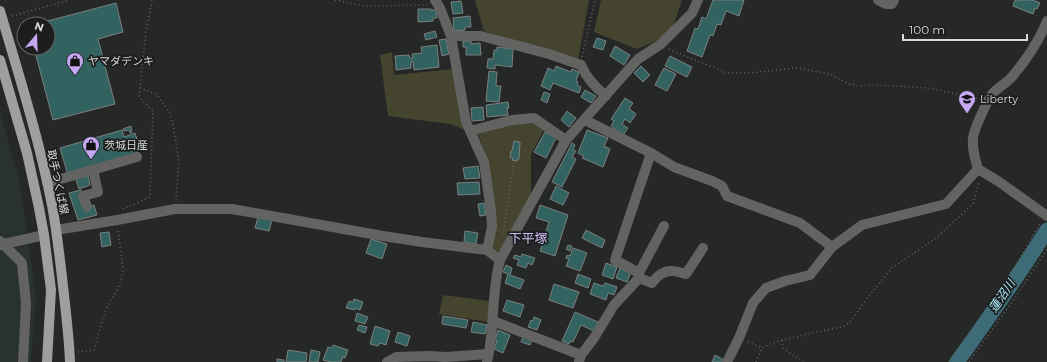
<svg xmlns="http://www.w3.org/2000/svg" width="1047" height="362" font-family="Montserrat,'Noto Sans JP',sans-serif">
  <rect width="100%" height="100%" fill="#252826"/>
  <polygon fill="#29322d" points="0,112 20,183 36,297 31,362 0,362"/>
  <g fill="#45442f">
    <polygon points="475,0 589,0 578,60 484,31"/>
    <polygon points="601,0 682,0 673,26 663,38 637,49 594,32"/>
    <polygon points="392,52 394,75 453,69 466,128 463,129 450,124 388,116 380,55"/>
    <polygon points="535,123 545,128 531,154 531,196 503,251 496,251 491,247 488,159 478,134 512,124"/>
    <polygon points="443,295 490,301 488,322 439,314"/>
  </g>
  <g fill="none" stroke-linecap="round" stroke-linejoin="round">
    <path stroke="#3e6b78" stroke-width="15" d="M957,362C988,319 1019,275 1047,230"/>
  </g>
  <g fill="#326360" stroke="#7b7f7f">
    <polygon points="713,0 744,0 739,16 726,11 721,25 717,24 713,36 710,35 702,57 687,51 695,28 698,29 702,17 706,19"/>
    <polygon points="1015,0 1033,0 1040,3 1037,9 1035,8 1033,14 1013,6"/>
    <polygon points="461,1 463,13 453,14 451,2"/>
    <polygon points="116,3 123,32 98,39 115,104 53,120 34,48 48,48 48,24 36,24"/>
    <polygon points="418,9 431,9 431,10 436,10 437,18 433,18 433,21 418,22"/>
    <polygon points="470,16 471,27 465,27 465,30 454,31 453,18"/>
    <polygon points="435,31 437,37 426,40 424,34"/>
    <polygon points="597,38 606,41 603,50 593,47"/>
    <polygon points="446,39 449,54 442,56 439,40"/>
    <polygon points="463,41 471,41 471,44 480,43 481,55 466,55 466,47 463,47"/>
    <polygon points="437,45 439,67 414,70 413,61 411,62 411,68 396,70 395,56 409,55 410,58 413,58 412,54 422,53 421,47"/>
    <polygon points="615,46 630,55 624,65 610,56"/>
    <polygon points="497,47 513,49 512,67 495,65 495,69 487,68 488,59 493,59 494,50 497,50"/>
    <polygon points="670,56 692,67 687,77 665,66"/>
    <polygon points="556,66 571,72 572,69 579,72 576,81 578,82 577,85 581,87 579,93 553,83 550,90 541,86 548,68 554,71"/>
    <polygon points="641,66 650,75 643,82 634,73"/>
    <polygon points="664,68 676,74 667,91 655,85"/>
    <polygon points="489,71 497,72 496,86 501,86 499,102 486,101"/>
    <polygon points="585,90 596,96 591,103 581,97"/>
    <polygon points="544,92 550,94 547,103 541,100"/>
    <polygon points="625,98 633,103 629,109 636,114 630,123 625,119 622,124 628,128 623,135 611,126 614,121 611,119"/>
    <polygon points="508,102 509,108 507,108 508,115 487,117 486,105"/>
    <polygon points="483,107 484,120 472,121 471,108"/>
    <polygon points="567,111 576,118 569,127 561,120"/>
    <polygon points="131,126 132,132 130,133 129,130 124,131 123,129"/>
    <polygon points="122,130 124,137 135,133 137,139 134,140 138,153 87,172 90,185 79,189 74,174 68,175 60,148"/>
    <polygon points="587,130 608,138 604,146 610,149 603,167 582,158 584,156 578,153"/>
    <polygon points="545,132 556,138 546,158 534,152"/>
    <polygon points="514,141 520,142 519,159 517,159 517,161 512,160 513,158 510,157 511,151 512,151"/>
    <polygon points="572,143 575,145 573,150 576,151 572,157 576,159 562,187 552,182"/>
    <polygon points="478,166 480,178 465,179 463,168"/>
    <polygon points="479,182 480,194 458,195 457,183"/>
    <polygon points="556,186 569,193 563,205 550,199"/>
    <polygon points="81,190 86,207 94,205 97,215 78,220 69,193"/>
    <polygon points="484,203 486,215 480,216 478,204"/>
    <polygon points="540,205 568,215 555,256 540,251 549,222 536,218"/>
    <polygon points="258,217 272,220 269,231 255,228"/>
    <polygon points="586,230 605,240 602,248 582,238"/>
    <polygon points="465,231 478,233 476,244 464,242"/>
    <polygon points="109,232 111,245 102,247 100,233"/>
    <polygon points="371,239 387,244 382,259 366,253"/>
    <polygon points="568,245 572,246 570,251 566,249"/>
    <polygon points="573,248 587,253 580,271 566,266 569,259 566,258 567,255 570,256"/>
    <polygon points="522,254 535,258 532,265 528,263 526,268 517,265 519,260 513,258 515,255 521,257"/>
    <polygon points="606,263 617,267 613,279 602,275"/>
    <polygon points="506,265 512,268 510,275 524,280 520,289 505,283 508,274 503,272"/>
    <polygon points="620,268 631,272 627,282 616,278"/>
    <polygon points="578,274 591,279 588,288 575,283"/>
    <polygon points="594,283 603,286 605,283 617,287 614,295 608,293 606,300 590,294"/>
    <polygon points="554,284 579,292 573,308 549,300"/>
    <polygon points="354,299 363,302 360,310 355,308 355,310 346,308 349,301 353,302"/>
    <polygon points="507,300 524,305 520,317 503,311"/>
    <polygon points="575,312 598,322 594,331 581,325 573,342 570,341 569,344 562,341"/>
    <polygon points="357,313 368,317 365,324 355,321"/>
    <polygon points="443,316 468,320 466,328 442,324"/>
    <polygon points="534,317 541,320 537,330 528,327 531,320 533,321"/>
    <polygon points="473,322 487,325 485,334 471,332"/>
    <polygon points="359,325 367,327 365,333 357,330"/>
    <polygon points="375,326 390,331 386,345 380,343 378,346 370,344"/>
    <polygon points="498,330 510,335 503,353 494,349 497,341 495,340"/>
    <polygon points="398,332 410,336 407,346 395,342"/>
    <polygon points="523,337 532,340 530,345 521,342"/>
    <polygon points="333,345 348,350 345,358 343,357 341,362 331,362 323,360 328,347 332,348"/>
    <polygon points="288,350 307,353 306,362 286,362"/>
    <polygon points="311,350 320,352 318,362 309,362"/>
    <polygon points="715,355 724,360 723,362 712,362"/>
    <polygon points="277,359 284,360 284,362 277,362"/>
  </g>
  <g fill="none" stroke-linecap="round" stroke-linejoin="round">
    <g stroke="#636664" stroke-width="1.5" stroke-dasharray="1 3" stroke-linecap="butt">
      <polyline points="335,0 364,6 427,5"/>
      <polyline points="12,16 69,0"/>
      <polyline points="669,49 673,51 727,73 749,73 797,68 830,74 849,84 858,86 875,85 928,88 980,99"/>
      <polyline points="582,57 595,0"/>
      <polyline points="140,88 156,94 169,111 173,125 179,161 176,201"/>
      <polyline points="123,209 150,197 153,111 139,97 146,31 152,0"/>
      <polyline points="503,234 514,161"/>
      <polyline points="782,340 783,348 803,362"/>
      <polyline points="748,342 762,348"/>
      <path d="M78,352L94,350C98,337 101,323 106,310C112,296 122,286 123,269L118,230"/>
      <polyline points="756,362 762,348 775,342 812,333 845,326 851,321 865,301 892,268 936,238 973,204 979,182"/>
      <polyline points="949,362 976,326 1016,265 1041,222"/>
      <polyline points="969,362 1017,295 1047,249"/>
    </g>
    <g stroke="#636362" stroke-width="10">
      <polyline points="435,0 440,8 451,36 466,122 484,162 491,211 492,227 487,250 500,260"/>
      <polyline points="878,0 886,4 892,4 894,0"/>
      <path d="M451,36H481L549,54L581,65C586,77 596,88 606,96"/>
      <polyline points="585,120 651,153 674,167 712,181 722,186 727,196 800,223 832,247"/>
      <polyline points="470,131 512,120 534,118 566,140"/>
      <path d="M978,169C975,159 972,149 973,139C973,131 988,98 994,92C999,87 1006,83 1011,78C1024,63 1040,40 1047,21"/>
      <polyline points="47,183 137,157"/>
      <polyline points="87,207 83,196 98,192 93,170"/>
      <polyline points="56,230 117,220 175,209 232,209 383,236 422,242 487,250"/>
      <polyline points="0,245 44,235"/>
      <polyline points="639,273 664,226"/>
      <path d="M639,278L652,283C656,277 664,270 672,271C677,271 681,273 686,274L703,248"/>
      <polyline points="493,321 581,355 579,362"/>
      <polyline points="581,355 594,338 614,305 639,278 639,273 615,260 651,153"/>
      <polyline points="387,362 396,357 430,356 446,357 488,354"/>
      <path d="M487,362C495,329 491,293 500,260L566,140L638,59L661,44L692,13L698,0"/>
      <polyline points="727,362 739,338 753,303 766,288 785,281 810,275 832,247 862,225 946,204 978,169 998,181 1047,216"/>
    </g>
    <g stroke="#9ea09d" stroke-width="10">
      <path d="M0,11C19,75 39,139 52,205C57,232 60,259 63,286C66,312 69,337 70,362"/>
      <polyline points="0,60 27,153 39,208 44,235 51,290 47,362"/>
    </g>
    <polyline stroke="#636362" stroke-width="10" points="0,241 22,263 26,304 23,362"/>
  </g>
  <defs>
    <symbol id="shop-pin" viewBox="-11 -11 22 30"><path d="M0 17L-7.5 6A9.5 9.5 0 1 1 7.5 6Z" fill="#c4a7f1" stroke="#1b1e1d"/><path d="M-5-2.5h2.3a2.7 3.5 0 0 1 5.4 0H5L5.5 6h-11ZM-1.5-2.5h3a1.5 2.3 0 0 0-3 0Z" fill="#111"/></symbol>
    <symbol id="school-pin" viewBox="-11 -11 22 30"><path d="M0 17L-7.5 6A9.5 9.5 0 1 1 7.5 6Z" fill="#c4a7f1" stroke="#1b1e1d"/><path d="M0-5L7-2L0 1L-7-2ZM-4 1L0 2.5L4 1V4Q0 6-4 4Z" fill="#111"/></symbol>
  </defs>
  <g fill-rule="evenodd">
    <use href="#shop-pin" x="65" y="51" width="20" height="27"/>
    <use href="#school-pin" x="957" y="89" width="20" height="27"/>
    <use href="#shop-pin" x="81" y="135" width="20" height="27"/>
  </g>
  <g text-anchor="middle" stroke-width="3.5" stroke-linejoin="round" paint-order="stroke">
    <g font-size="11" fill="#d6d8d7" stroke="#1b1e1d" text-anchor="start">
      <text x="88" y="65">ヤマダデンキ</text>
      <text x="980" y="103">Liberty</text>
      <text x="104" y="149">茨城日産</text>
    </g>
    <g font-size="11" fill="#d6d8d7" stroke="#1b1e1d">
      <text transform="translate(58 182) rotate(78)" y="4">取手つくば線</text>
    </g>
    <g font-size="12" font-style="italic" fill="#aeecfe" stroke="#1b1e1d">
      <text transform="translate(1002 296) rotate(-56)" y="4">蓮沼川</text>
    </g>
    <g font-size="13" fill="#d3bef6" stroke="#1b1e1d">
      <text x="528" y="243">下平塚</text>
    </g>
  </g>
  <g transform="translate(36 36) rotate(19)"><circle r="19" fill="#1b1e1d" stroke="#666867"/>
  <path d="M0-3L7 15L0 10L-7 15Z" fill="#c4a7f1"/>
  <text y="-6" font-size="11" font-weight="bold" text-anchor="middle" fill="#d6d8d7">N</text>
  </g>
  <path d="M903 34v6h124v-6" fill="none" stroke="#d6d8d7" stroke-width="2"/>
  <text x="909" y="34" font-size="12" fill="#d6d8d7" stroke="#1b1e1d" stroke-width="3" paint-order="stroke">100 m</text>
</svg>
